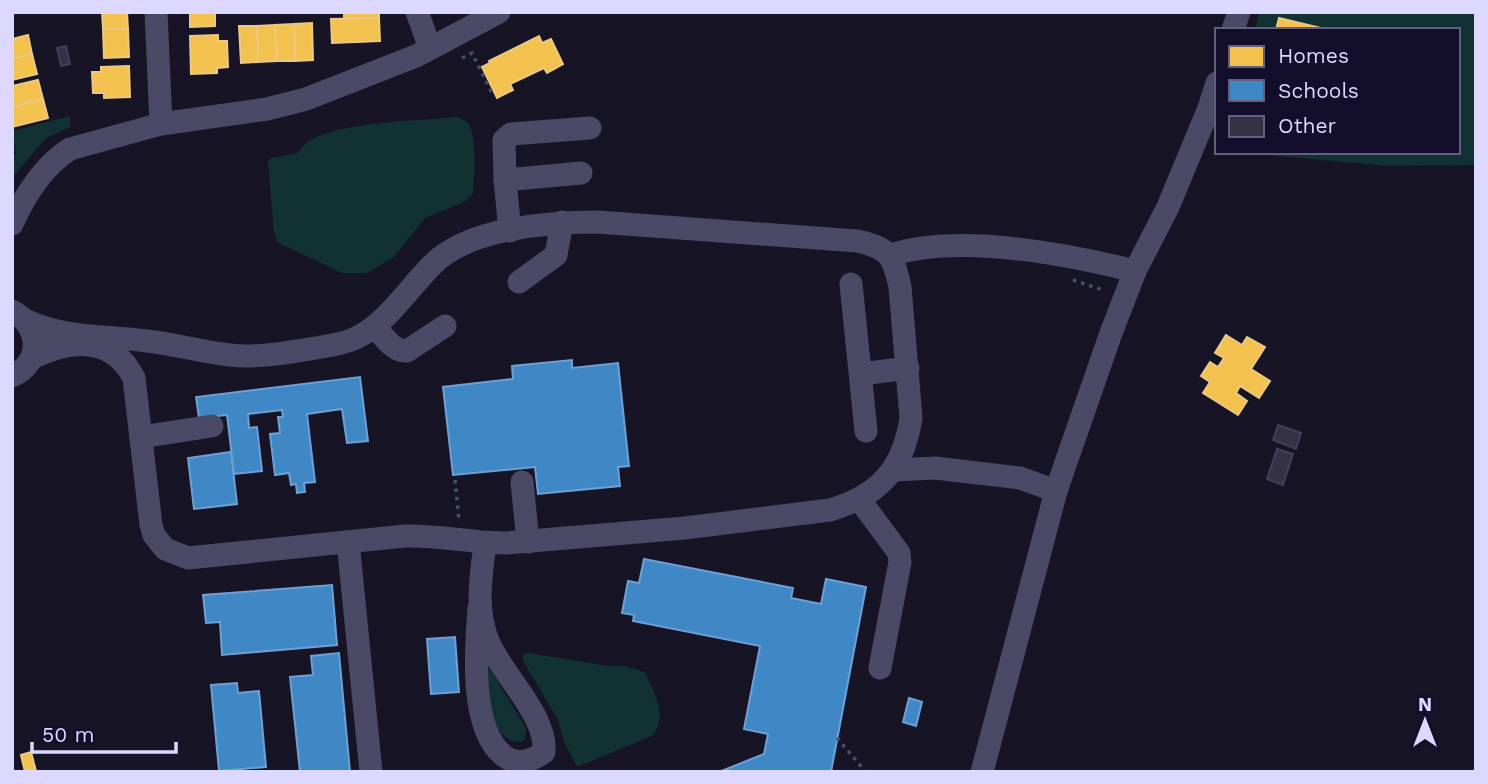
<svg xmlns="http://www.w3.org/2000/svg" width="1488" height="784" font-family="'Work Sans',sans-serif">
  <rect width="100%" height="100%" fill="#171425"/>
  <g fill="#113132">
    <polygon points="1259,12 1476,12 1476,165 1388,166 1236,152 1458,152 1458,30 1255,30"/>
    <polygon points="70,116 70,127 45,139 12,178 12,157 16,154 12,131"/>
    <path d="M457,117C462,119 468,121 470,127C477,141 474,177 473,194L464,202L425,218L393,258L367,273H342L278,243L274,233L268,162L270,158L298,153C301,149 304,144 309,141C341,121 418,121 457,117Z"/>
    <path d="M528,653L608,666H624L645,672C654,694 669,715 652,736L577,767L565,744L557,718L523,661L522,655Z"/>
    <path d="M484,659L526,728L525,740L521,742C487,743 487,684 484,659Z"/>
  </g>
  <g fill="#f2c14e" stroke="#ebc883" stroke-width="2">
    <polygon points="102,12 127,12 128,29 103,29"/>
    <polygon points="190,12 215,12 215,26 190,27"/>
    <polygon points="344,12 379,12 379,18 344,19"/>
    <polygon points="379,18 380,41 332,43 331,19"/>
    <polygon points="1279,18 1329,30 1276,30"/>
    <polygon points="312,23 313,60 295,61 294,24"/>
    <polygon points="294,24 295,61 277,61 275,25"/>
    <polygon points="275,25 277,61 258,62 257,26"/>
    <polygon points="239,26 257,26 258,62 241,63"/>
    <polygon points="103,29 128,29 129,57 104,58"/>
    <polygon points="28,35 32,54 12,59 12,39"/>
    <polygon points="218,35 218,41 227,41 228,67 217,68 217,73 191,74 190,36"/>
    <polygon points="539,36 542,43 551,39 563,64 547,73 544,68 510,84 513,90 497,98 482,67 490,63 489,61"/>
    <polygon points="32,54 37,74 12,80 12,59"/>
    <polygon points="129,66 130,97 104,98 104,93 93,93 92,72 101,72 101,67"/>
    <polygon points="38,80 43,99 12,107 12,86"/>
    <polygon points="43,99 48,118 12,127 12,107"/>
    <polygon points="1226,335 1242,345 1247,337 1265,347 1251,369 1270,381 1259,398 1240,386 1236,393 1247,401 1238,415 1203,393 1210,382 1201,376 1210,362 1218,367 1224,358 1215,353"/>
    <polygon points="31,752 36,771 25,772 21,755"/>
  </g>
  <g fill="#3f88c5" stroke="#6ea0d6" stroke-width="2">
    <polygon points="572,360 572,368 618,363 629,466 618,467 620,486 538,494 535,467 453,475 443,387 513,379 512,366"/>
    <polygon points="360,377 368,441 347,443 342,409 307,414 315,482 304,483 305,492 297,493 296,484 291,485 289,473 275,475 270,434 280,433 278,417 283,417 282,410 248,414 249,428 257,427 262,471 234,474 227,415 199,418 196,397"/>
    <polygon points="231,452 237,504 194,509 188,458"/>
    <polygon points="644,559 793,588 791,598 821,604 826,579 866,587 831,772 719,772 764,754 768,734 744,729 760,646 633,621 634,615 622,613 628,581 639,583"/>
    <polygon points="332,585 337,645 222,655 220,622 206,623 203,595"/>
    <polygon points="455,637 459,692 431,694 427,639"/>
    <polygon points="339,653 350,772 300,772 290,677 313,675 311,656"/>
    <polygon points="237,683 238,693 259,691 266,767 219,771 211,685"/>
    <polygon points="909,698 922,702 916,726 903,722"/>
  </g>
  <g fill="#363246" stroke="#433f58" stroke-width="2">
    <polygon points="66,46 70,64 61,66 57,48"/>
    <polygon points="1278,425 1301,433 1296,449 1273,440"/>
    <polygon points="1277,449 1293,454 1283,485 1267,479"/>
  </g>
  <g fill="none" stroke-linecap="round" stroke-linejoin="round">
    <g stroke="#445365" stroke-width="3.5" stroke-dasharray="3.5 5" stroke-linecap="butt">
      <polyline points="462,58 472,53 492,93"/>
      <polyline points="1073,280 1103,290"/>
      <polyline points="455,480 459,520"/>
      <polyline points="837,738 866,772"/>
    </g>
    <g stroke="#4a4966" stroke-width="23">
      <polyline points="156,12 161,124"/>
      <polyline points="417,12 430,48"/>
      <polyline points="1233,30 1239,12"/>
      <polyline points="505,180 581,173"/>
      <path d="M12,224C25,195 43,166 70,149L161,124L267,109L306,99L416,56L499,12"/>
      <polyline points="510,231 505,180 504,140 511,134 590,128"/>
      <path d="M891,255C959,233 1066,254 1135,271"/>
      <polyline points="519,282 556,255 562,222"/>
      <polyline points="851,284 866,431"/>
      <path d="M12,311C40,325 43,362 12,376"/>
      <path d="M27,321C66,339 105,335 147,341C175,344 202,352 230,355C257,358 283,353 310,349C325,346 342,345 356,338C387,323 408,289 432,265C468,228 548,222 598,222L857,241C889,248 893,255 900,287L911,418C903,469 880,495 830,510L685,528L507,543C472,543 439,535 405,536L188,558L165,549L154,535L151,525L134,378C112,335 71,339 32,358"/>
      <path d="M375,326C383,336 393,352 407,351L445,326"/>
      <polyline points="861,374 908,368"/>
      <polyline points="141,437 212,426"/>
      <polyline points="894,470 935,468 1020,478 1056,491"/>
      <polyline points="522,482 528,542"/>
      <polyline points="859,499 899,553 900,562 880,668"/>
      <polyline points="348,542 371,772"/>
      <path d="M479,608C476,648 469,728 504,756C517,766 532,761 544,752C547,715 502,675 488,641C475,608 481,577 485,543"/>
      <polyline points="982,772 1056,491 1111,333 1135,271 1168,207 1209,108 1217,83"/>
    </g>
  </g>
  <rect width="1488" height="784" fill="none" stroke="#dcd8ff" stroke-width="28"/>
  <rect x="1215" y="28" width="245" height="126" fill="#130e2b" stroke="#635f80" stroke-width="2"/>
  <rect x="1229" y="46" width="35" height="21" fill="#f2c14e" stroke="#635f80" stroke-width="2"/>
  <text x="1278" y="63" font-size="21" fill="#dcd8ff">Homes</text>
  <rect x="1229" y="80" width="35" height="21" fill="#3f88c5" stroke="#635f80" stroke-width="2"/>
  <text x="1278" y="98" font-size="21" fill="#dcd8ff">Schools</text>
  <rect x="1229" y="116" width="35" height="21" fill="#363246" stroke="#635f80" stroke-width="2"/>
  <text x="1278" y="133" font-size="21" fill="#dcd8ff">Other</text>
  <g transform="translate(1425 721)" stroke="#130e2b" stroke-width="5" paint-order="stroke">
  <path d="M0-5L12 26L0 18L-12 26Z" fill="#dcd8ff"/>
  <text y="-10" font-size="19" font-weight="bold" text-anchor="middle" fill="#dcd8ff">N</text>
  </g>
  <path d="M32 742v10h144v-10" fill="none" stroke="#dcd8ff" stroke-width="3.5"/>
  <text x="42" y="742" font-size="21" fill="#dcd8ff" stroke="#130e2b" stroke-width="5" paint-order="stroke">50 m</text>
</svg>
